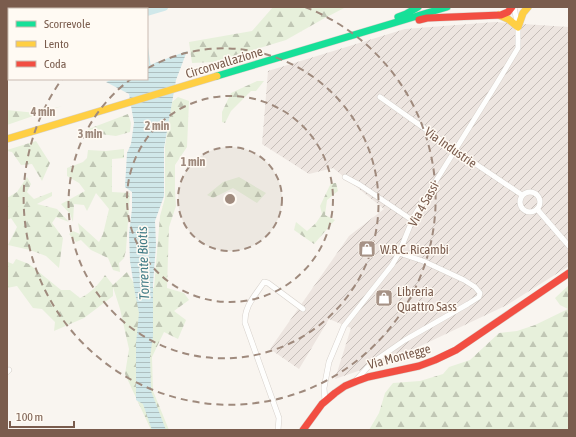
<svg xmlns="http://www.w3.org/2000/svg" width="576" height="437" font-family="'Asap Condensed',sans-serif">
  <defs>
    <pattern id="industrial-furrows" width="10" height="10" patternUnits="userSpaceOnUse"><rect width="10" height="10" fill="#ede5e0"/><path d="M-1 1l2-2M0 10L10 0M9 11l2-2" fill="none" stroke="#c5bdb8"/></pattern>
    <pattern id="forest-firs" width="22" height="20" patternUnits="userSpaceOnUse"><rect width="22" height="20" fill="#e7f0db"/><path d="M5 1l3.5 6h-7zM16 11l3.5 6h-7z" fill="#c0c6b4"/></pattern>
    <pattern id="water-rules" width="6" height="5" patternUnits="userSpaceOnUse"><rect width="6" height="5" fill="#d0e8ea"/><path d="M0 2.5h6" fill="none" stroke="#aebfc0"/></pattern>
  </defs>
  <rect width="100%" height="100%" fill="#f9f5f0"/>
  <polygon fill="url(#industrial-furrows)" points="495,22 569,27 569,266 507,305 393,359 335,379 351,328 329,319 299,369 270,349 349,236 384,209 333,168 309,174 262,144 268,71 405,29"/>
  <g fill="url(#forest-firs)">
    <polygon points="273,7 346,7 323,19 286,40 213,62 192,63 189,42 252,31"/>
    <polygon points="257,81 264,81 256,91 251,91 231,111 225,123 222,122 222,112 231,93"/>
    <path d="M178,97L189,101L187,147L175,165V191L176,206L169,227L167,288L184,293L189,300L174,311L186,320L178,339L164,332L152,357L153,391L169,430H151L125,374L129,349L120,309L113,287V296L84,318L54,331L55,322L42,309L33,308L17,286L7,288V260L8,262L13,264L16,259L29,264L61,290H70L80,298C90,294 99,284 105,275L113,285L127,272L137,288H154L160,216L165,198V146L172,102Z"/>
    <polygon points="62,106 7,125 7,110 36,113"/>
    <polygon points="128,114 131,123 130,132 116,136 92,133 86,130"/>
    <polygon points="36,141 50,163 42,181 32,164 21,165 12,152 7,151 7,150"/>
    <polygon points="124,149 124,158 112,159 112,192 130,193 126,250 124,258 119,263 120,272 113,270 108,258 91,250 81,240 76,242 69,234 73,231 80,234 78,223 99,242 103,234 109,209 96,193 87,211 84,205 74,204 73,222 70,214 61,204 85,191 79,183 67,176 67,168 83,162 87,158 88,150 106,151"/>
    <polygon points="27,177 31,184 27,192 34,199 52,192 52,196 37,204 57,209 69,222 56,217 52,223 63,238 59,268 46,256 30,250 8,245 17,227 11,218 7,220 7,198 17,192"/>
    <polygon points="239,177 266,193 257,203 233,188 213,198 207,195 223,182"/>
    <polygon points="331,183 336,183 338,191 327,200 325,215 335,220 314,244 294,230 296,222 307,231 316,223 322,214 320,206"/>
    <polygon points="569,285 569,430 369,430 379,413 385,393 393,383 420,381 443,374 449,367 470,360 499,333 517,331 535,325 568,309 560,305 555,298"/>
  </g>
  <polygon fill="url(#water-rules)" points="187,51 176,80 164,148 164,196 155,221 156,245 153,284 153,336 150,357 151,391 166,430 152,430 143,404 136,400 136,343 139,313 135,293 130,261 129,234 132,209 132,192 125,187 127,153 131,144 134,123 129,94 106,82 113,79 147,79 147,66"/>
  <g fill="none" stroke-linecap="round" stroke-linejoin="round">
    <polyline stroke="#d0e8ea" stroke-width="1.5" points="147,45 150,66"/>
    <g stroke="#d0e8ea" stroke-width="8">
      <polyline points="147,12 164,7"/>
      <polyline points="7,54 9,53"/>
    </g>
    <defs>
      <g id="street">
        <polyline points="380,97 455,150 522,195"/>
        <polyline points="345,177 360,185 412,220"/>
        <circle cx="530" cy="202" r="10"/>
        <polyline points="537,209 569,246"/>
        <polyline points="7,372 9,370"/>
        <polyline points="356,380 367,368 379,358 405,340 468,304 479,297 480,293 475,287 464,280 423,261 399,253"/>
        <polyline points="325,401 324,388 329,362 344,326 392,265 399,253 414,216 497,83 518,48 518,27 514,7"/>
        <path d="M278,430L279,418L245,323C244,306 255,296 264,282L268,283L303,309"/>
      </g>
      <g id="fast">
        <polyline points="398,17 406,14 418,7"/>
        <polyline points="217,76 447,7"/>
      </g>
      <g id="slow">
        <polyline points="499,15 508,19 518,27 523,13 528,7"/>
        <polyline points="7,139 217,76"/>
      </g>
      <g id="jam">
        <polyline points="419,20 427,18 501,15 508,12 512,7"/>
        <polyline points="303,430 322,404 335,393 345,386 357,381 368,377 419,366 435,360 456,350 569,273"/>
      </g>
    </defs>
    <use href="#street" stroke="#d7d1cb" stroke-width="6"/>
    <use href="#fast" stroke="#d9d2cb" stroke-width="8"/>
    <use href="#slow" stroke="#d9d2cb" stroke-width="8"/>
    <use href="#jam" stroke="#d9d2cb" stroke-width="8"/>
    <use href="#street" stroke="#fefefd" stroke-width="5"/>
    <use href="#fast" stroke="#16e098" stroke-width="7"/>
    <use href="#slow" stroke="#ffcf43" stroke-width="7"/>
    <use href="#jam" stroke="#f24e42" stroke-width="7"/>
  </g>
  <circle cx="230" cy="199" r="52" fill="#9f8a7d" fill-opacity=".12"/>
  <g fill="none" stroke="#9f8a7d" stroke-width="2" stroke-dasharray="7 5">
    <circle cx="230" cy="199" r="52"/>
    <circle cx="230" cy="199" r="103"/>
    <path d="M148 68A155 155 0 1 1 131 79"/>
    <path d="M305 7A206 206 0 1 1 62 79"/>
  </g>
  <defs>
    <symbol id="shop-square" viewBox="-11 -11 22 22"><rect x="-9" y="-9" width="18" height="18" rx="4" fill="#a69286" stroke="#fffaf3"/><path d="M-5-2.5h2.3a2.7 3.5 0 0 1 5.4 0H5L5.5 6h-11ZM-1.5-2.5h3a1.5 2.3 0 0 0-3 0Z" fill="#fff"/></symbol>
  </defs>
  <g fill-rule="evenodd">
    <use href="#shop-square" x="357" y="239" width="20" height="20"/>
    <use href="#shop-square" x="374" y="288" width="20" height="20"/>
  </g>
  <g text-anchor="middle" stroke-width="3" stroke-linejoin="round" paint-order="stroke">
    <g font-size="13" fill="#7a5c4d" stroke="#fffaf3">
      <text transform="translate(224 62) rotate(-17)" y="5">Circonvallazione</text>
      <text transform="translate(451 147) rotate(35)" y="5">Via Industrie</text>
      <text transform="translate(423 204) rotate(-61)" y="5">Via 4 Sassi</text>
      <text transform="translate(399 356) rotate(-15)" y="5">Via Montegge</text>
    </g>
    <g font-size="13" fill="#7a5c4d" stroke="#fffaf3" text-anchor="start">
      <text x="380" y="254">W.R.C. Ricambi</text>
      <text x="397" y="296">Libreria<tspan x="397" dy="15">Quattro Sass</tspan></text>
    </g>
    <g font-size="14" font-style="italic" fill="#437c86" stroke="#fffaf3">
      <text transform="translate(143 263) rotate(-92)" y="5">Torrente Biotis</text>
    </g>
  </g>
  <circle cx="230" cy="199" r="6" fill="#9f8a7d" stroke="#fffaf3" stroke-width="2"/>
  <g font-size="12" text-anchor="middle" font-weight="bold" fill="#9f8a7d" stroke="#fffaf3" stroke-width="3" stroke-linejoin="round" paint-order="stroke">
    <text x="43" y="116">4 min</text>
    <text x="157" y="130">2 min</text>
    <text x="90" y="138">3 min</text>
    <text x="193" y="166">1 min</text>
  </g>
  <rect width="576" height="437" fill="none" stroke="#7a5c4d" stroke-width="16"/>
  <rect x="8" y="8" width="140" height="72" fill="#fffaf3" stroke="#cabbb1"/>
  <rect x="16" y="21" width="20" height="6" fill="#16e098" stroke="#cabbb1"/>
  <text x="44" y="28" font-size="12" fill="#7a5c4d">Scorrevole</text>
  <rect x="16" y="41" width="20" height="6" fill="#ffcf43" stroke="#cabbb1"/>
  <text x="44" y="48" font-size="12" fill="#7a5c4d">Lento</text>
  <rect x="16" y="61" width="20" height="6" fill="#f24e42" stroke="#cabbb1"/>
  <text x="44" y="68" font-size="12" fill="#7a5c4d">Coda</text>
  <path d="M10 421v6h64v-6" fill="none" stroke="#7a5c4d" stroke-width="2"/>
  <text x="16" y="421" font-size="12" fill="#7a5c4d" stroke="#fffaf3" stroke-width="3" paint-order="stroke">100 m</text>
</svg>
